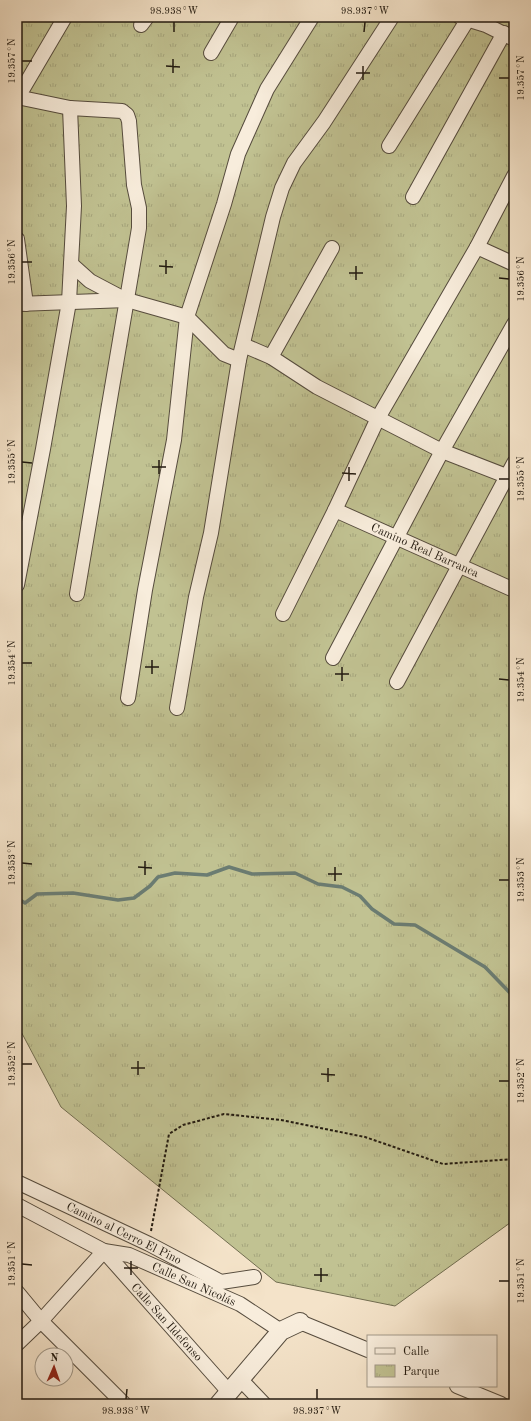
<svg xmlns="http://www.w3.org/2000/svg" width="531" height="1421" font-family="'Old Standard TT',serif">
  <defs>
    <pattern id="park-tufts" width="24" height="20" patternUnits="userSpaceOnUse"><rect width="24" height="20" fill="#c1c292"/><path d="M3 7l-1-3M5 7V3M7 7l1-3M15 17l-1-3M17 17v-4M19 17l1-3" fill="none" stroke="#a6a67d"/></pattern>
  </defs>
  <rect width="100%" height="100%" fill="#f4e3c9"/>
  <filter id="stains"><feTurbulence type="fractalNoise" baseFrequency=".005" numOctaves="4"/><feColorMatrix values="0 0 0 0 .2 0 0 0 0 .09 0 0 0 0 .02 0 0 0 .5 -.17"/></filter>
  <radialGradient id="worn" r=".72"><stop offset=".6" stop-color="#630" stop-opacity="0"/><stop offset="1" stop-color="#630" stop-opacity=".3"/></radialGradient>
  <polygon fill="url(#park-tufts)" stroke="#726e51" points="17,17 514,17 514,1220 395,1306 276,1282 61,1107 17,1024"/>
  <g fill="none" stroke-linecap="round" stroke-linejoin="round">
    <polyline stroke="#6b7c72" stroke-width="3.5" points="17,898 25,903 37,894 73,893 118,900 134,898 150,886 158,877 175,873 207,875 229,867 252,874 295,873 318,884 342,887 360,896 372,909 394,924 415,925 485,967 514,997"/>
    <defs>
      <g id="minor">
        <polyline points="460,17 486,25 514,39"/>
        <polyline points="141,25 147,17"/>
        <polyline points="211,53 232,17"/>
        <polyline points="17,97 70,108 122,111 127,115 129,121 134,185 139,208 139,228 77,594"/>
        <polyline points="18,97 65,17"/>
        <polyline points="389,146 468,19"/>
        <polyline points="413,197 504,33"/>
        <polyline points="17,239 26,304"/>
        <polyline points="477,247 514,264"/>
        <polyline points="71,264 90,281 126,300"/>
        <polyline points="17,304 127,300 187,317 224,354 239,360"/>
        <polyline points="243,345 271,357 317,387 442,451 514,479"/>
        <polyline points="271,357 332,248"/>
        <polyline points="335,510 514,590"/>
        <polyline points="17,585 43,449 69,302 74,206 70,108"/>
        <polyline points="283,614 335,510 378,418 477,247 514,176"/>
        <polyline points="333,658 442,451 514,324"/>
        <polyline points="397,682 514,463"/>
        <polyline points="128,698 145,590 174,440 187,317 224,204 238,154 267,89 312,17"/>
        <polyline points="177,708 196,597 211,533 239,360 273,217 282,188 294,163 324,122 392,17"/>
        <polyline points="17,1182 149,1244 221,1282 254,1277"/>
        <polyline points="17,1205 104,1251 129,1255 240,1304 281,1331"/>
        <polyline points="17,1292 41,1321 124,1404"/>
        <polyline points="300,1322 368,1350"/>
        <polyline points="17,1344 41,1321 104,1251 230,1393"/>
        <polyline points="241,1380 264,1404"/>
        <polyline points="457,1386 501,1404"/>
      </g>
      <polyline id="tertiary" points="219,1404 281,1331 300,1322"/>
    </defs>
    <use href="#minor" stroke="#564c3e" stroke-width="16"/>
    <use href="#tertiary" stroke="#564c3e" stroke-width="20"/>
    <polyline stroke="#221a10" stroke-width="2" stroke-dasharray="3 2" stroke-linecap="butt" points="151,1231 169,1134 183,1125 224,1114 281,1120 365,1137 443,1164 514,1159"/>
    <use href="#minor" stroke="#f8eddc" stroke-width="14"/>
    <use href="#tertiary" stroke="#f8eddc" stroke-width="18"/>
  </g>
  <path fill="none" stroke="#221a10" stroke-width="1.5" d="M174,32V22M364,32L365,22M22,61H32M166,66L180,67M173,73V59M356,73H370M499,78H509M363,80V66M22,262H32M159,266L173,267M349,273H363M166,274V260M499,278L509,279M356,280V266M22,462L32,463M152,467H166M342,473L356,474M159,474V460M499,479H509M349,481V467M22,663H32M145,667H159M152,674V660M335,674H349M499,679L509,680M342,681V667M22,863L32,864M138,867L152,868M328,874H342M145,875V861M499,880H509M335,881V867M22,1064H32M131,1068H145M321,1074L335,1075M138,1075V1061M499,1081H509M328,1082V1068M22,1264L32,1265M124,1268H138M131,1275V1261M314,1275H328M499,1281H509M321,1282V1268M126,1399L127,1389M317,1399V1389"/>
  <g text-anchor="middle" stroke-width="3" stroke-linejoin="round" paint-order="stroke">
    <g font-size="12" fill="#221a10" stroke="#f8eddc">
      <text transform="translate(425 550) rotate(24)" y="4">Camino Real Barranca</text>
      <text transform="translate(124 1233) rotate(26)" y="4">Camino al Cerro El Pino</text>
      <text transform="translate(194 1284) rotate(24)" y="4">Calle San Nicolás</text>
      <text transform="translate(167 1322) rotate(48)" y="4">Calle San Ildefonso</text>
    </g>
  </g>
  <rect width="531" height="1421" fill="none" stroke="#f4e3c9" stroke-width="44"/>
  <rect x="367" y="1335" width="130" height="52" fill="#f8eddc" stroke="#a2998a"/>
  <rect x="375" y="1348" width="20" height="6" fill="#f8eddc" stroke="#a2998a"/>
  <text x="403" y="1355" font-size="12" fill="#221a10">Calle</text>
  <rect x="375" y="1365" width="20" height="12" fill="url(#park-tufts)" stroke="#a2998a"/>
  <text x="403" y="1375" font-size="12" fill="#221a10">Parque</text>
  <g transform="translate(54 1367) rotate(2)"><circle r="19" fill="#f8eddc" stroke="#a2998a"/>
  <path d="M0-3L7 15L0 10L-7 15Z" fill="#8f2418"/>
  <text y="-6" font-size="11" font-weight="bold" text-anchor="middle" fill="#221a10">N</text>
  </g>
  <rect x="22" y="22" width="487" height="1377" fill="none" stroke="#221a10" stroke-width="1.5"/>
  <g font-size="10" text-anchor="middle" fill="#221a10">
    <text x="174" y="14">98.938°W</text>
    <text x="365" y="14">98.937°W</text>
    <text transform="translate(11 61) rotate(-90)" y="4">19.357°N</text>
    <text transform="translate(520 78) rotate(-90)" y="4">19.357°N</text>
    <text transform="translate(11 262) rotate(-90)" y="4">19.356°N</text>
    <text transform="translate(520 279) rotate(-90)" y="4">19.356°N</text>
    <text transform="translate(11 462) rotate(-90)" y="4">19.355°N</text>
    <text transform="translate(520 479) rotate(-90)" y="4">19.355°N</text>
    <text transform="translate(11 663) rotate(-90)" y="4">19.354°N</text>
    <text transform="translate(520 680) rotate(-90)" y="4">19.354°N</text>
    <text transform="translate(11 863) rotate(-90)" y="4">19.353°N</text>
    <text transform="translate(520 880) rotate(-90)" y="4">19.353°N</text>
    <text transform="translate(11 1064) rotate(-90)" y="4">19.352°N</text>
    <text transform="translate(520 1081) rotate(-90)" y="4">19.352°N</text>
    <text transform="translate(11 1264) rotate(-90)" y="4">19.351°N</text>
    <text transform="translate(520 1281) rotate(-90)" y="4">19.351°N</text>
    <text x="126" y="1414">98.938°W</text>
    <text x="317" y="1414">98.937°W</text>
  </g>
  <rect width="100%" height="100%" filter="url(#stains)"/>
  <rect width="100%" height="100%" fill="url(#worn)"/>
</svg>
